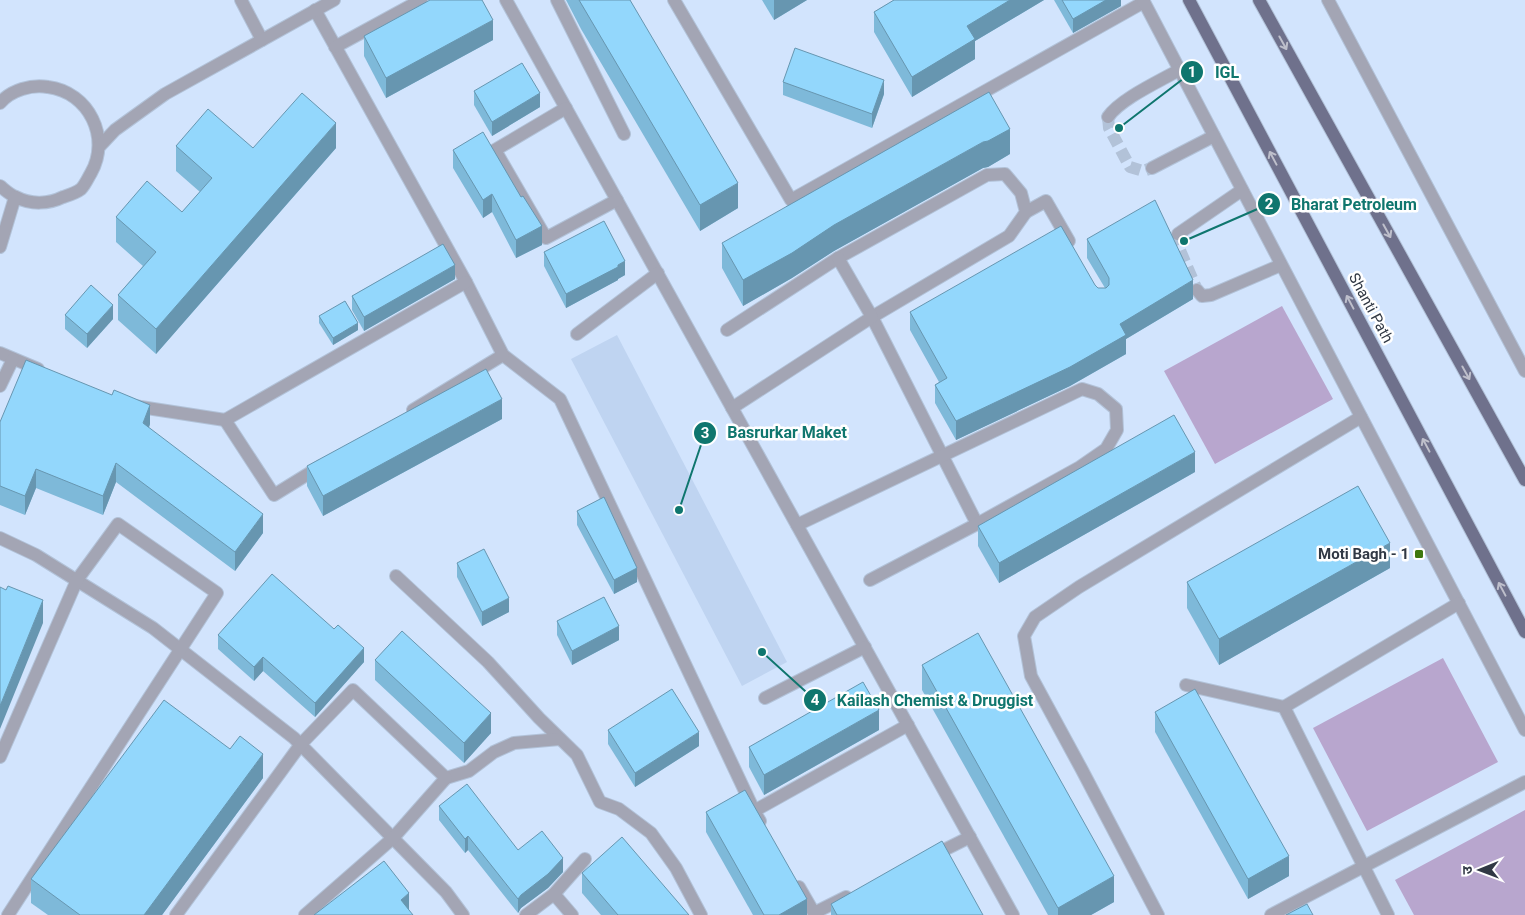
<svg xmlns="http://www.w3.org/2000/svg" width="1525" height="915" font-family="Roboto,'Noto Sans Devanagari',sans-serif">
  <rect width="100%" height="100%" fill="#d2e4fd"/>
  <polygon fill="#bfd4f1" points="617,335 787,662 742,686 571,359"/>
  <g fill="#b8a6ce">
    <polygon points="1282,306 1333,399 1215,464 1164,371"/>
    <polygon points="1443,658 1498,762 1367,831 1313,728"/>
    <polygon points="1525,810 1525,915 1414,915 1395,880"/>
  </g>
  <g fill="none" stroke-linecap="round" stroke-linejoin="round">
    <g stroke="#b2c2d8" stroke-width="12" stroke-dasharray="12 6" stroke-linecap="butt">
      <polyline points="1108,117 1109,128 1130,167 1143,171 1152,168"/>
      <polyline points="1178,234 1176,241 1197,290"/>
    </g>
    <defs>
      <g id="minor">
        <polyline points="241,0 262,40"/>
        <polyline points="506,0 1013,915"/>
        <polyline points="557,0 624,134"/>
        <polyline points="674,0 791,200 1144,2"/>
        <polyline points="1143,0 1525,730"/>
        <polyline points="1328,0 1525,371"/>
        <polyline points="315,10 466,282 503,355 560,399 751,804"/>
        <polyline points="335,47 421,0"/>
        <path d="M0,103C11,90 32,84 48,87C89,92 111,138 91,173C88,178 85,185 81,189C76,193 69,195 63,197C49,204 31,205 16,197C10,195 5,190 0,186"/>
        <polyline points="566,108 495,150 546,238 617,200"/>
        <path d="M1108,117C1120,99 1160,81 1179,70"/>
        <polyline points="99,147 115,130 165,94 334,0"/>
        <polyline points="1152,168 1214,136"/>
        <polyline points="1026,212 1046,201 1069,241"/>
        <polyline points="1178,234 1242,190"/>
        <polyline points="0,247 15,197"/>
        <polyline points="1197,290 1202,296 1211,295 1281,265"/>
        <polyline points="727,330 838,258 987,175 1005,174 1021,193 1026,212 1009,236 872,317 977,524"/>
        <polyline points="577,334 658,273"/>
        <polyline points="0,353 38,369"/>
        <polyline points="0,386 13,359"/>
        <polyline points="134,406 225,420"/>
        <polyline points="732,408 872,317 838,258"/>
        <polyline points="413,410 503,355"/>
        <polyline points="321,466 274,495 225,420 466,282"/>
        <polyline points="797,525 1082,389 1098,394 1116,409 1117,430 1106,449 1080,467 977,524 870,580"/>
        <polyline points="0,538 36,555 153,628 294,738 446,892 463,915"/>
        <polyline points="396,576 488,662 539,718 577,755 600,802 619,809 651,833 676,868 701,915"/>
        <polyline points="1186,685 1284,707"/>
        <polyline points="765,698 865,647"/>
        <polyline points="0,757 77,580 118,524 217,593 8,915"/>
        <polyline points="446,778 469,771 494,752 514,743 560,739"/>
        <polyline points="760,821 754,811 908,725"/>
        <polyline points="932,856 970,837"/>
        <polyline points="799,887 814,913 846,897"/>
        <polyline points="176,915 301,744 353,690 446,778 393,838 305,915"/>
        <polyline points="526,915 554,894"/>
        <polyline points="572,915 554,894 585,859"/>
        <polyline points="1158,915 1082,770 1031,676 1024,636 1035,617 1079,587 1361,417"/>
        <polyline points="1271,915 1525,782"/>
        <polyline points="1388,915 1284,707 1459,603"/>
      </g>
      <g id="major">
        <polyline points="1189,0 1525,632"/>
        <polyline points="1259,0 1525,480"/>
      </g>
    </defs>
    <use href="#minor" stroke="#b2c2d8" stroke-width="14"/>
    <use href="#major" stroke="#b2c2d8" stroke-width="14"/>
    <use href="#minor" stroke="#a3a5b4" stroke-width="12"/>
    <use href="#major" stroke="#6f718c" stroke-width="12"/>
  </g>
  <g fill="#7eb9d9">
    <polygon points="566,0 630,0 738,208 700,231 581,29"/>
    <polygon points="762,0 807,0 774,20"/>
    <polygon points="894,0 1044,0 975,41 975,59 912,97 874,32 874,12"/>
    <polygon points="1054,0 1121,0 1121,6 1073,33"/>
    <polygon points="364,36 493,40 386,98 364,56"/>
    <polygon points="783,82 884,94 872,128 783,95"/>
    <polygon points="474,91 540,107 492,136 474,105"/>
    <polygon points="176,146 253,148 336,148 156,354 118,320 118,295 143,266 116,242 116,217 182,212 200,192 176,171"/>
    <polygon points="453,150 542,245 516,258 492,212 483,218 453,168"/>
    <polygon points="1010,154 988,167 983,168 834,251 792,278 743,306 722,268 722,243"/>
    <polygon points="1087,239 1193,299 1126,339 1126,354 1070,386 956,440 935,403 935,385 939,382 910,330 910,312 1095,285 1098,288 1105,288 1087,258"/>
    <polygon points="544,252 625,275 618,279 618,280 566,308 544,266"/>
    <polygon points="401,268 455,279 364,331 352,310 352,296"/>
    <polygon points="65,315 113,319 87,348 65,329"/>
    <polygon points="319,316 358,330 333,345 319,323"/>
    <polygon points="502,419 323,516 307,486 307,466"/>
    <polygon points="0,422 150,424 149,428 263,533 235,571 116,482 103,515 36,488 25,515 0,505"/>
    <polygon points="1195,472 999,583 978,546 978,526"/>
    <polygon points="577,511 637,582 614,594 577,525"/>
    <polygon points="457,563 509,612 482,626 457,577"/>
    <polygon points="1390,568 1219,665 1187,608 1187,582"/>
    <polygon points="557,621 619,640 572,665 557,635"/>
    <polygon points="334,629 364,662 315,717 263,671 254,681 218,649 218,635"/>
    <polygon points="375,660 491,733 464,763 375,680"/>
    <polygon points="922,665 1114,902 1091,915 1048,915 922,690"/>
    <polygon points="1155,712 1289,876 1248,899 1155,732"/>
    <polygon points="608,730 699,746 635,787 608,744"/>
    <polygon points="879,730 764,795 749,767 749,747"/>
    <polygon points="230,749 263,778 162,915 48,915 31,903 31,879"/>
    <polygon points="439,806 518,850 563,872 548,888 521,908 518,913 468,850 465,853 439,820"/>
    <polygon points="706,812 807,915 753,915 706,832"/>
    <polygon points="582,873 689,915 601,915 582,893"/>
    <polygon points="831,904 983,915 831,915"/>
  </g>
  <g fill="#6796b0">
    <polygon points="774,0 807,0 774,20"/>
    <polygon points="1010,0 1044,0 975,41 975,59 912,97 912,77 967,26"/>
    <polygon points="1106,0 1121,0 1121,6 1073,33 1073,19"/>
    <polygon points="493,20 493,40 386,98 386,78"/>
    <polygon points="884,80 884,94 872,128 872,114"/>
    <polygon points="540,93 540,107 492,136 492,122"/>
    <polygon points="336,123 336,148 156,354 156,329"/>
    <polygon points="1010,129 1010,154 988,167 983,168 834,251 792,278 743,306 743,280 834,225 983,142"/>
    <polygon points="738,183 738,208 700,231 700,205"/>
    <polygon points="492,194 492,212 483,218 483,200"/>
    <polygon points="542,226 542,245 516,258 516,240"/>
    <polygon points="625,261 625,275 618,279 618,280 566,308 566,294"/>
    <polygon points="455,265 455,279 364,331 364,317"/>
    <polygon points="1193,280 1193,299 1126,339 1126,354 1070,386 956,440 956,421"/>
    <polygon points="113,305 113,319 87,348 87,334"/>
    <polygon points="358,323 358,330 333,345 333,338"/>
    <polygon points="502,399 502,419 323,516 323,496"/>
    <polygon points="150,405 150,424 143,442 143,423"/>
    <polygon points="1195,452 1195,472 999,583 999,563"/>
    <polygon points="116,463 116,482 103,515 103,496"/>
    <polygon points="36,469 36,488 25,515 25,496"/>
    <polygon points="263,514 263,533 235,571 235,552"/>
    <polygon points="1390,543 1390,568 1219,665 1219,639"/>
    <polygon points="637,568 637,582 614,594 614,580"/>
    <polygon points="509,598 509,612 482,626 482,612"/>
    <polygon points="43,600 43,623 0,729 0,706"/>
    <polygon points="619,626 619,640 572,665 572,651"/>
    <polygon points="364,648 364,662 315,717 315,703"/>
    <polygon points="263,657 263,671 254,681 254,667"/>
    <polygon points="879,710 879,730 764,795 764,775"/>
    <polygon points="491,713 491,733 464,763 464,743"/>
    <polygon points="699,732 699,746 635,787 635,773"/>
    <polygon points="263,754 263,778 162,915 144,915"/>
    <polygon points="468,836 468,850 465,853 465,839"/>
    <polygon points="1289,856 1289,876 1248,899 1248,879"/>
    <polygon points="563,858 563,872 548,888 521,908 518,913 518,899 521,895"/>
    <polygon points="1114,876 1114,902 1091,915 1058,915 1058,908"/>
    <polygon points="409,893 409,914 401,900"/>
    <polygon points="807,899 807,915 779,915"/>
  </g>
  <g fill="#93d7fc" stroke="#6796b0">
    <polygon points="430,0 482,0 493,20 386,78 364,36"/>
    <polygon points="579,0 630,0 738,183 700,205"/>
    <polygon points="894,0 1010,0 967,26 975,39 912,77 874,12"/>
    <polygon points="1062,0 1106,0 1073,19"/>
    <polygon points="795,48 884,80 872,114 783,82"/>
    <polygon points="522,63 540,93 492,122 474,91"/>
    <polygon points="989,92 1010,129 988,141 983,142 834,225 792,253 743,280 722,243"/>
    <polygon points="302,93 336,123 156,329 118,295 156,252 116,217 147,181 182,212 212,178 176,146 208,109 253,148"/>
    <polygon points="483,132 521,197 523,196 542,226 516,240 492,194 483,200 453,150"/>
    <polygon points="1155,200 1193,280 1120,324 1126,335 1070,367 956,421 935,385 947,378 910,312 1061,226 1095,285 1098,288 1106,288 1109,285 1109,278 1087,239"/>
    <polygon points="604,221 625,261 618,265 618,267 566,294 544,252"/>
    <polygon points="443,244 455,265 364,317 352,296"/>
    <polygon points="91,285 113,305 87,334 65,315"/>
    <polygon points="345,301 358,323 333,338 319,316"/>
    <polygon points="26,360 112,395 114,390 150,405 143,423 263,514 235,552 116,463 103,496 36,469 25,496 0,486 0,422"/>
    <polygon points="486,369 502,399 323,496 307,466"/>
    <polygon points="1174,415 1195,452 999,563 978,526"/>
    <polygon points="1358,486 1390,543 1219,639 1187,582"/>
    <polygon points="604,497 637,568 614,580 577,511"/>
    <polygon points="484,549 509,598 482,612 457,563"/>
    <polygon points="272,574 334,629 338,625 364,648 315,703 263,657 254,667 218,635"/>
    <polygon points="8,586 43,600 0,706 0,587 6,590"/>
    <polygon points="604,597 619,626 572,651 557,621"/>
    <polygon points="402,631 491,713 464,743 375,660"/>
    <polygon points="978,633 1114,876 1058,908 922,665"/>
    <polygon points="863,682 879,710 764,775 749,747"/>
    <polygon points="672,689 699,732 635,773 608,730"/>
    <polygon points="1195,689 1289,856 1248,879 1155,712"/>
    <polygon points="164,700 230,749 240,736 263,754 144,915 80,915 31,879"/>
    <polygon points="467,784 518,850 542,831 563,858 548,874 521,895 518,899 468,836 465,839 439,806"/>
    <polygon points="745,790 807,899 779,915 764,915 706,812"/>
    <polygon points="622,837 689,915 618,915 582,873"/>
    <polygon points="942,841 983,915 837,915 831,904"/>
    <polygon points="384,861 409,893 401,900 413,915 314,915"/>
    <polygon points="1307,904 1313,915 1286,915"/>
  </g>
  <defs><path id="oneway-shaft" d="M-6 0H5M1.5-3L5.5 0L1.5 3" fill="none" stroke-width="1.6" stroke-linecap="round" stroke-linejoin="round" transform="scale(1.25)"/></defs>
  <g stroke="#bebfcb">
    <use href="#oneway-shaft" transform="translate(1283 43) rotate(61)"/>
    <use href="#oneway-shaft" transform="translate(1273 158) rotate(-118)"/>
    <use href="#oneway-shaft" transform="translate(1387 231) rotate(61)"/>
    <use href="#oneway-shaft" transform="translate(1350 302) rotate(-118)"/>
    <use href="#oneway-shaft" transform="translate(1466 373) rotate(61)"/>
    <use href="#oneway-shaft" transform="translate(1426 445) rotate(-118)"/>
    <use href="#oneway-shaft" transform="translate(1502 589) rotate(-118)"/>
  </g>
  <rect fill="#3e780e" stroke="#fff" stroke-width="2" x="1414" y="549" width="10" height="10" rx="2.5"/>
  <g text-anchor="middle" stroke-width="5" stroke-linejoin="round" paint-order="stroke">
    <g font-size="15" fill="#303844" stroke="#fff">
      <text transform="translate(1371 308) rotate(62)" y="5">Shanti Path</text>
    </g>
    <g font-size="15" font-weight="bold" fill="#303844" stroke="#fff" text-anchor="end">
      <text x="1409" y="559">Moti Bagh - 1</text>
    </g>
  </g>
  <path fill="none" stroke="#0f766e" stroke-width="2" d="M1119 128L1192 72M1184 241L1269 204M679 510L705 433M762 652L815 700"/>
  <g fill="#0f766e" stroke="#fff" stroke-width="2">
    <circle cx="1119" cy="128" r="5"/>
    <circle cx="1184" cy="241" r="5"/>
    <circle cx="679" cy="510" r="5"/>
    <circle cx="762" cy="652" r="5"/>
    <circle cx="1192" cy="72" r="12"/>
    <circle cx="1269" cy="204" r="12"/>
    <circle cx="705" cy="433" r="12"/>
    <circle cx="815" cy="700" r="12"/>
  </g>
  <g font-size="15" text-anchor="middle" font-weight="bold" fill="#fff">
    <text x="1192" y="77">1</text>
    <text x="1269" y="209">2</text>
    <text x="705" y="438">3</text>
    <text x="815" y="705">4</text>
  </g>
  <g font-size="16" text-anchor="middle" font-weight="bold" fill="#0f766e" stroke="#fff" stroke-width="5" stroke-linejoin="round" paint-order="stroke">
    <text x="1227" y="78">IGL</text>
    <text x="1354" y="210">Bharat Petroleum</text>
    <text x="787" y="438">Basrurkar Maket</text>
    <text x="935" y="706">Kailash Chemist &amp; Druggist</text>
  </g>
  <g transform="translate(1480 870) rotate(269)" stroke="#ffffff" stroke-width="4" paint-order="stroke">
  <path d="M0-4L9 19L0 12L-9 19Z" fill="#303844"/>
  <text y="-8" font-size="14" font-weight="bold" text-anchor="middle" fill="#303844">उ</text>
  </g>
</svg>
